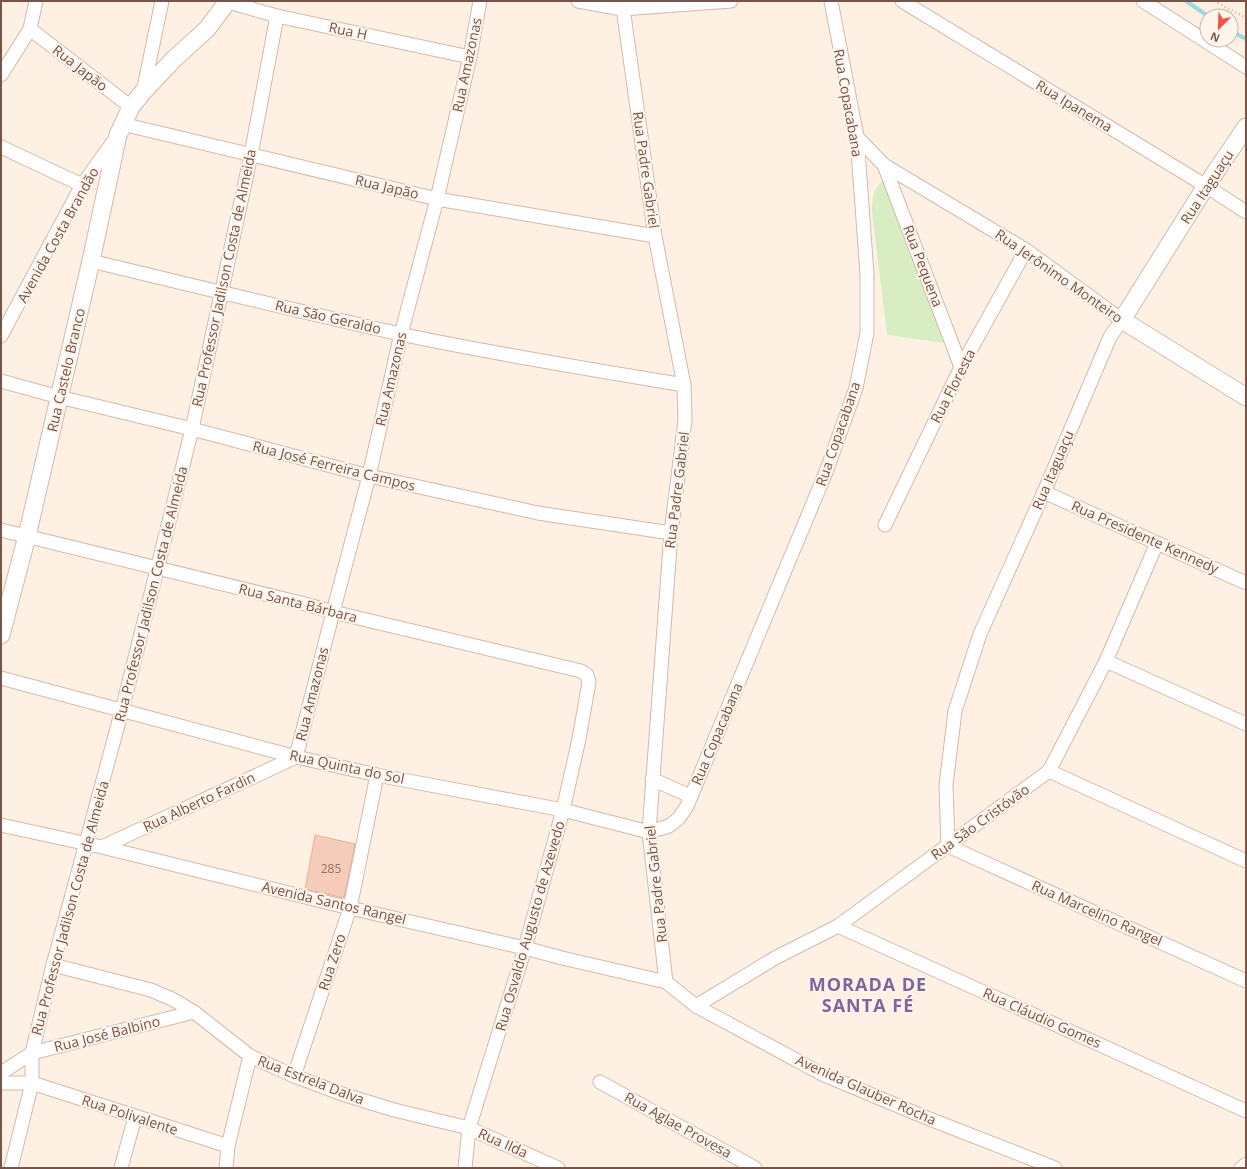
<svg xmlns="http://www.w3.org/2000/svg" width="1247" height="1169" font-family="'Open Sans',sans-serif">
  <rect width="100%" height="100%" fill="#fef1e4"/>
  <path fill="#d8edc1" d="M882,182H885L945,343L887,335L872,211C872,201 873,188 882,182Z"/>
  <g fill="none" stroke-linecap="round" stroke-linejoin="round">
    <g stroke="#9cd8dc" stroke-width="4">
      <polyline points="1186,1 1208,16"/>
      <polyline points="1231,31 1246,39"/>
    </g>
  </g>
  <polygon fill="#f5cbba" stroke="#e9af99" points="315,835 355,844 344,898 305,889"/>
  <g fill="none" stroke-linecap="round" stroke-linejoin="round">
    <defs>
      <g id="minor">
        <polyline points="578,1 622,9 731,1"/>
        <polyline points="622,1 655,236 684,385 685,420 671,533 649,832 666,982"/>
        <polyline points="902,1 1206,186 1246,212"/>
        <polyline points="1143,1 1246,67"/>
        <polyline points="228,2 277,16 470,57"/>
        <polyline points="30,29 131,107"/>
        <polyline points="1,75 30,29 36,1"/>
        <polyline points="143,92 162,1"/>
        <polyline points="122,124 437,199 655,236"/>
        <polyline points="857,137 884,165 1026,250 1122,320 1110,337 1044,492 980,634 955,711 946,785 948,846 1246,981"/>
        <polyline points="1,147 82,185"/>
        <polyline points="884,165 961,367"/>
        <path d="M91,261C194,286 297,311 400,334C494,354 589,369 684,385"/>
        <polyline points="1,336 82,185 115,139"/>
        <polyline points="1,381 59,397 192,429 369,476 538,513 671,533"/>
        <polyline points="1044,492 1246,583"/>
        <polyline points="885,525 961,367 1026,250"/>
        <polyline points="1,530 305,604 333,612 581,671 587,675 589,682 579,739 563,810 525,948 469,1128 465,1168"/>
        <polyline points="1106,661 1246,724"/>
        <polyline points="1,678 296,757 377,775 563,810 649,832 669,826 679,818 687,806 826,472 856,388 867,333 867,274 857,137 831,1"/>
        <polyline points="1049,771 1246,861"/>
        <polyline points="652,779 690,796"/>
        <polyline points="1,825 102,847 350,908 525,948 562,958 666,982 696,1006 822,1074 927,1118 1055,1168"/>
        <polyline points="102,847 296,757 333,612 369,476 401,334 437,199 470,57 480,1"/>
        <polyline points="838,926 1246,1111"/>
        <polyline points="53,965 151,990 172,999 194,1012 250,1056 294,1076 342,1094 394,1110 469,1128 558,1168"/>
        <polyline points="696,1006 775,958 838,926 1049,771 1106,661 1157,543"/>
        <polyline points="1,1073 32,1053 194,1012"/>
        <polyline points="294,1076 350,908 377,775"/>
        <polyline points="600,1082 755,1168"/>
        <polyline points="1,1083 32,1083 228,1146"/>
        <polyline points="11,1168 32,1083 32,1053 53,965 122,710 192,429 251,155 277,16"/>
        <polyline points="121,1168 135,1117"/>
        <polyline points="226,1168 228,1146 250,1056"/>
        <polyline points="1241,1168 1246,1164"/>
      </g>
      <g id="tertiary">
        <polyline points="1246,127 1206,186 1122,320 1246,397"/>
        <polyline points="1,635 27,536 91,261 118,135 131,107 143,92 174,59 207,29 228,1"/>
      </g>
    </defs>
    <use href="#minor" stroke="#d2b9ac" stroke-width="15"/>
    <use href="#tertiary" stroke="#d2b9ac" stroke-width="19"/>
    <polyline stroke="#daae9d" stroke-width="2.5" stroke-dasharray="1 3" stroke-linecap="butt" points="1214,1 1246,18"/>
    <use href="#minor" stroke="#fff" stroke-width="13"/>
    <use href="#tertiary" stroke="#fff" stroke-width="17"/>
  </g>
  <g text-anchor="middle" stroke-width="4" stroke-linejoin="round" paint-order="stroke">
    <g font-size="12" fill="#977264">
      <text x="331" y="873">285</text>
    </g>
    <g font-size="14" fill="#785448" stroke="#fff5ec">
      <text transform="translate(348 31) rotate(12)" y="5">Rua H</text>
      <text transform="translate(467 65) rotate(-78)" y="5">Rua Amazonas</text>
      <text transform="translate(80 68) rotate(38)" y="5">Rua Japão</text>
      <text transform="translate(848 103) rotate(80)" y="5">Rua Copacabana</text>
      <text transform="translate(1074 106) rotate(31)" y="5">Rua Ipanema</text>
      <text transform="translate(646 170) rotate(82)" y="5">Rua Padre Gabriel</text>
      <text transform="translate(387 187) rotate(13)" y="5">Rua Japão</text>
      <text transform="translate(1207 187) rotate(-57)" y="5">Rua Itaguaçu</text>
      <text transform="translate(58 235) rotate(-61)" y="5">Avenida Costa Brandão</text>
      <text transform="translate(923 266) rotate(69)" y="5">Rua Pequena</text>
      <text transform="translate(1059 276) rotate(35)" y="5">Rua Jerônimo Monteiro</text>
      <text transform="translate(224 278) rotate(-78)" y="5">Rua Professor Jadilson Costa de Almeida</text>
      <text transform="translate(328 317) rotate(13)" y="5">Rua São Geraldo</text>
      <text transform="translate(66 370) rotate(-77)" y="5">Rua Castelo Branco</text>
      <text transform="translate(391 379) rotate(-77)" y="5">Rua Amazonas</text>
      <text transform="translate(953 386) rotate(-63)" y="5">Rua Floresta</text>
      <text transform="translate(838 434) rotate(-71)" y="5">Rua Copacabana</text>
      <text transform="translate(334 466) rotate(14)" y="5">Rua José Ferreira Campos</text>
      <text transform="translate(1053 470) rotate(-67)" y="5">Rua Itaguaçu</text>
      <text transform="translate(677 490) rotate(-83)" y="5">Rua Padre Gabriel</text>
      <text transform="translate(1145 537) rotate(24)" y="5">Rua Presidente Kennedy</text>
      <text transform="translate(151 594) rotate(-76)" y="5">Rua Professor Jadilson Costa de Almeida</text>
      <text transform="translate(298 603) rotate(14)" y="5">Rua Santa Bárbara</text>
      <text transform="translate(312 694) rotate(-76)" y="5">Rua Amazonas</text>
      <text transform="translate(717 734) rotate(-67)" y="5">Rua Copacabana</text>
      <text transform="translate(347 767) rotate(12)" y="5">Rua Quinta do Sol</text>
      <text transform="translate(199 802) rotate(-25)" y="5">Rua Alberto Fardin</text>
      <text transform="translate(980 822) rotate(-36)" y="5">Rua São Cristóvão</text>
      <text transform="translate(656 884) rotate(-96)" y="5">Rua Padre Gabriel</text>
      <text transform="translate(334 903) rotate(13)" y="5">Avenida Santos Rangel</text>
      <text transform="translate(70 908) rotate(-75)" y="5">Rua Professor Jadilson Costa de Almeida</text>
      <text transform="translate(1097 913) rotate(24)" y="5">Rua Marcelino Rangel</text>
      <text transform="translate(530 926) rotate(-74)" y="5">Rua Osvaldo Augusto de Azevedo</text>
      <text transform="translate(332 962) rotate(-72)" y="5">Rua Zero</text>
      <text transform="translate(1042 1018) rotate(24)" y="5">Rua Cláudio Gomes</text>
      <text transform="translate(107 1034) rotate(-14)" y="5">Rua José Balbino</text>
      <text transform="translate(311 1080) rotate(21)" y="5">Rua Estrela Dalva</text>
      <text transform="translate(866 1090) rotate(24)" y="5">Avenida Glauber Rocha</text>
      <text transform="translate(130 1115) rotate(18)" y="5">Rua Polivalente</text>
      <text transform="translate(678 1125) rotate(29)" y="5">Rua Aglae Provesa</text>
      <text transform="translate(503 1143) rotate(24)" y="5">Rua Ilda</text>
    </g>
    <g font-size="18" font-weight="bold" letter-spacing="1" fill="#83639c" stroke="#fff5ec">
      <text x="868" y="991">MORADA DE<tspan x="868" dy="21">SANTA FÉ</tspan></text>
    </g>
  </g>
  <rect width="1247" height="1169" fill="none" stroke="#785448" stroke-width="4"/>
  <g transform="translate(1219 28) rotate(203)"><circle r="19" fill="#fff5ec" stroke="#c9b5aa"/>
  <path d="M0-3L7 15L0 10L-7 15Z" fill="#f05541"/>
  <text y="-6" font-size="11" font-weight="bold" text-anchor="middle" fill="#785448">N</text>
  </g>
</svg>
